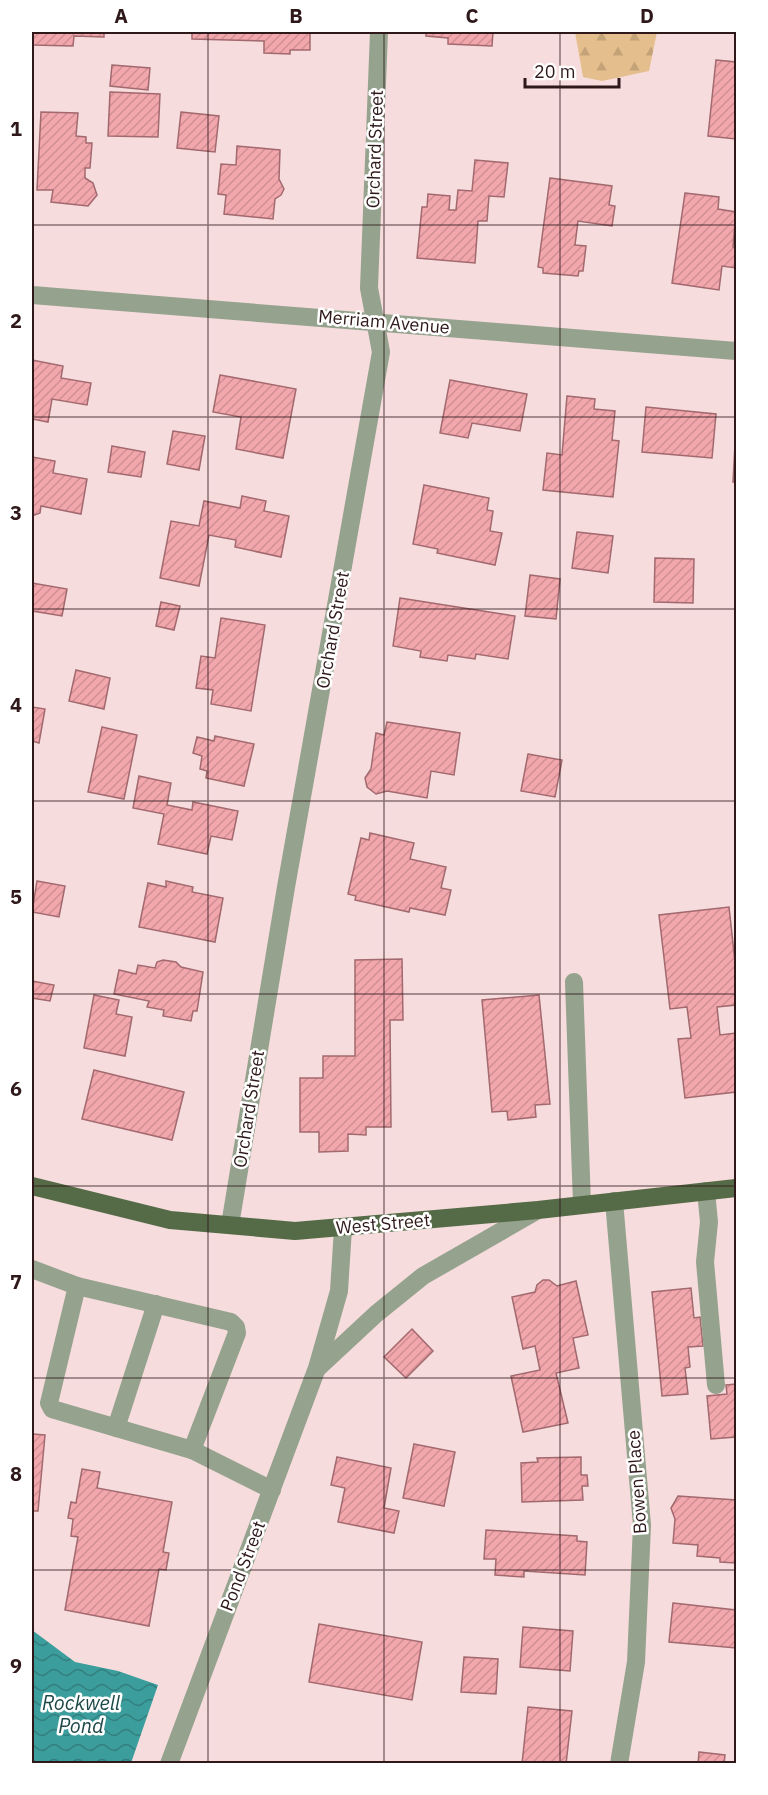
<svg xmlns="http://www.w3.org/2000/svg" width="768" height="1795" font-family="'IBM Plex Sans',sans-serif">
  <defs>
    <pattern id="forest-firs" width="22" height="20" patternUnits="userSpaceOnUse" patternTransform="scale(1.5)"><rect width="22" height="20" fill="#e4be8c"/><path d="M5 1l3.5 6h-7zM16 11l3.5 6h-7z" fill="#c4a378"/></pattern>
    <pattern id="water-waves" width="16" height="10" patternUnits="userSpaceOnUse" patternTransform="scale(1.5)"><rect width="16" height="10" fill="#3b9d9c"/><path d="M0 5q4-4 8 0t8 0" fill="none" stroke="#327f7e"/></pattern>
    <pattern id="building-hatch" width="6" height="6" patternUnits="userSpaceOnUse" patternTransform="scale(1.5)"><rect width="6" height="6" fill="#f2a7ad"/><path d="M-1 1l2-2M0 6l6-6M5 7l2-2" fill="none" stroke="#d08f94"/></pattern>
  </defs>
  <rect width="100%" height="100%" fill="#f6dcdd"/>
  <polygon fill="url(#forest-firs)" points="575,32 657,32 649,71 602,81 583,77"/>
  <polygon fill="url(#water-waves)" points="32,1630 75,1662 118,1671 158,1685 131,1763 32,1763"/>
  <g fill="url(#building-hatch)" stroke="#a2696e" stroke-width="1.5">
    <polygon points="32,32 104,32 104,37 74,36 73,46 32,45"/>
    <polygon points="192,32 310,32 310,50 290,50 290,54 264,53 264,41 192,39"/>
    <polygon points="426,32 493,32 492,46 448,44 448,38 426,36"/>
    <polygon points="716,60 736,62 736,139 708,136"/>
    <polygon points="112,65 150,68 148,90 110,86"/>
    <polygon points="110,92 160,94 158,137 108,136"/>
    <polygon points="41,112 78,113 76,136 86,137 86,143 92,143 90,168 85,168 85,178 93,183 97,195 88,206 51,202 53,190 37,190"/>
    <polygon points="181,112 219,116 215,152 177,148"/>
    <polygon points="237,146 280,150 279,179 284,189 281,195 275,199 273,219 224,214 226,195 218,194 221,164 236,165"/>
    <polygon points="475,160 508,163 504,197 489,196 487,221 478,221 475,263 417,258 422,207 427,207 428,194 450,196 449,210 456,210 458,190 472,191"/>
    <polygon points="550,178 612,186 609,205 615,206 612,226 578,221 575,245 586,246 583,271 579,271 578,276 543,273 543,268 538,267"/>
    <polygon points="685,193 719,197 718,209 736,212 733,247 736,248 736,268 722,266 719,290 672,283"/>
    <polygon points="32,360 63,366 61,378 91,383 87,405 52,399 48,422 32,419"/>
    <polygon points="220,375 296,389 283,458 236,449 241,417 213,412"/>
    <polygon points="450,380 527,394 520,431 472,423 468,438 440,433"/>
    <polygon points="567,396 595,399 594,409 615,411 612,440 619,441 613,497 543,490 547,453 562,455"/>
    <polygon points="646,407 716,414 712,458 642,452"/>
    <polygon points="736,426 736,482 733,482"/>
    <polygon points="173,431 205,436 199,470 167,464"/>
    <polygon points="112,446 145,452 141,477 108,472"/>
    <polygon points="32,457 55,461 53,473 87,479 81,514 41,506 40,513 32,516"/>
    <polygon points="424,485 489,498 487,510 493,511 490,531 502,533 495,565 437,553 438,549 413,544"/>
    <polygon points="242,496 266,501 264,511 289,516 281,557 235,547 236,540 209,535 199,586 160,578 171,521 199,526 204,501 240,508"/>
    <polygon points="577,532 613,536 608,573 572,568"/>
    <polygon points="655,558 694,559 693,603 654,602"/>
    <polygon points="530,575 560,579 556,619 525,616"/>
    <polygon points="32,583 67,589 62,616 32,611 32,615"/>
    <polygon points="400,598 515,616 508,659 476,654 475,659 448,655 447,661 420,657 421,651 393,646"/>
    <polygon points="161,602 180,606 174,630 156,626"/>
    <polygon points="221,618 265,625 251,711 211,704 213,690 196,688 201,656 215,658"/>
    <polygon points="76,670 110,678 104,709 69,701"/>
    <polygon points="32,707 45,709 39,743 32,741"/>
    <polygon points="387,722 460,733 454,775 431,771 427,798 387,791 376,794 367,787 365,778 371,769 376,733 384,735"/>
    <polygon points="102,727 137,735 124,799 88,792"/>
    <polygon points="215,736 254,744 244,786 206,778 207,771 200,769 202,756 193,753 197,737 214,741"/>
    <polygon points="528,754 562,760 555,797 521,791"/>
    <polygon points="139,776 171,783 167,805 192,810 193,802 238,811 232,840 211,836 207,854 158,844 164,814 133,808"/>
    <polygon points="370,833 414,843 410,859 446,867 441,888 451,890 445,915 410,908 409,912 355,900 356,896 348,894 361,838 369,840"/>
    <polygon points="37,881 65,886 59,917 32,912"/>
    <polygon points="166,881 193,887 192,892 223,898 215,942 139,927 148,883 166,887"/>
    <polygon points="729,907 736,971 736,1005 717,1007 720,1035 736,1033 736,1092 685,1098 678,1039 691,1038 687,1007 670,1009 659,915"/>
    <polygon points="402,959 403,1020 390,1020 391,1127 366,1127 366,1135 348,1134 348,1151 319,1152 319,1132 300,1132 300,1078 323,1078 323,1056 355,1056 355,960"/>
    <polygon points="163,960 176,962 181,967 203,972 197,1011 193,1011 191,1021 163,1016 164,1010 147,1007 149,1001 114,994 119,970 136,974 138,965 155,968 157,962"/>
    <polygon points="32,981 54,985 50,1001 32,998"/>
    <polygon points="94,995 119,1000 116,1014 132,1017 125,1056 84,1048"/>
    <polygon points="539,995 550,1104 535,1105 536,1117 508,1120 507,1111 492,1112 482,1000"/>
    <polygon points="94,1070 184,1092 172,1140 82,1119"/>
    <polygon points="543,1280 549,1280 557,1286 576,1281 588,1335 573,1338 579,1368 556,1373 568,1423 523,1432 511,1376 540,1370 535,1346 523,1349 512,1297 535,1292 537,1285"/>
    <polygon points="691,1288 694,1318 700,1317 703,1346 688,1347 690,1367 685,1368 688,1394 662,1396 652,1292"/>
    <polygon points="412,1329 433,1351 406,1378 384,1357"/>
    <polygon points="736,1384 736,1437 711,1439 707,1396 727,1394 726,1385"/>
    <polygon points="32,1434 45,1435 38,1511 32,1511"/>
    <polygon points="414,1444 455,1452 444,1506 403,1498"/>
    <polygon points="337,1457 391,1468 384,1508 399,1511 394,1533 338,1522 345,1488 331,1485"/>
    <polygon points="581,1457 581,1475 587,1475 588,1486 582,1486 583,1500 522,1502 521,1463 538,1462 537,1458"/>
    <polygon points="82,1469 100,1472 97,1488 172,1502 163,1552 169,1553 166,1570 159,1569 149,1626 65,1610 78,1537 71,1536 73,1519 68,1518 71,1502 76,1503"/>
    <polygon points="678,1496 736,1500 736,1563 720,1562 720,1558 697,1556 698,1545 673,1543 675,1519 671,1508"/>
    <polygon points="486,1530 577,1536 577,1541 587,1542 585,1575 524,1571 524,1577 495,1575 496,1559 484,1559"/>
    <polygon points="673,1603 736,1610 736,1648 669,1642"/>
    <polygon points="319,1624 422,1642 412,1700 309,1682"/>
    <polygon points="523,1627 573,1631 570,1671 520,1667"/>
    <polygon points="464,1657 498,1659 496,1694 461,1692"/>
    <polygon points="528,1707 572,1711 566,1764 522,1764"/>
    <polygon points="699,1752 725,1755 724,1764 698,1764"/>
  </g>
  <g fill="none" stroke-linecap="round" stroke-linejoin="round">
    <g stroke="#95a28d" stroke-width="18">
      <polyline points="32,295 736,351"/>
      <polyline points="574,982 582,1204"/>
      <polyline points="706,1191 709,1222 705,1262 716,1385"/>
      <polyline points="614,1201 642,1525 636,1662 619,1764"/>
      <polyline points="230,1225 286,887 381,352 369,288 379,32"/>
      <polyline points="32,1269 77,1286 49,1403 52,1409 192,1450 272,1490"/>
      <polyline points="77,1286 231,1322 236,1327 237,1333 192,1450"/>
      <polyline points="319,1367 376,1314 423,1276 538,1210"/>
      <polyline points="116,1428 156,1304"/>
      <polyline points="169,1764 317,1368 339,1291 343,1228"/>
    </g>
    <polyline stroke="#556b47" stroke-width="18" points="32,1186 170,1220 295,1231 538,1210 736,1188"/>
  </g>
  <path fill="none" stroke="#2e181a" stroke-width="1.5" stroke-opacity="0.55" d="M208,32V1764M384,32V1764M560,32V1764M32,225H736M32,417H736M32,609H736M32,801H736M32,994H736M32,1186H736M32,1378H736M32,1570H736"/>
  <g text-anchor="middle" stroke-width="5" stroke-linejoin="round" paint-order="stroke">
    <g font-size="18" fill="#2e181a" stroke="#fff">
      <text transform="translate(375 149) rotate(-88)" y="6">Orchard Street</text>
      <text transform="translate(384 322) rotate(5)" y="6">Merriam Avenue</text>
      <text transform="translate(333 630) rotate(-80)" y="6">Orchard Street</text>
      <text transform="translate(249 1109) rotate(-81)" y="6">Orchard Street</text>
      <text transform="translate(383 1224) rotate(-5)" y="6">West Street</text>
      <text transform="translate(637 1482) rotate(-94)" y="6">Bowen Place</text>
      <text transform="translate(243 1566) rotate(-69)" y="6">Pond Street</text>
    </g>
    <g font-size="20" font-style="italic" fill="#1c4847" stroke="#fff">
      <text x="81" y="1710">Rockwell<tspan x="81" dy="23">Pond</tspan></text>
    </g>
  </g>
  <rect width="768" height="1795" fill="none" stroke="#ffffff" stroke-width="66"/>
  <path d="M525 78v9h94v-9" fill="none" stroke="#2e181a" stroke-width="3"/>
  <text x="534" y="78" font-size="18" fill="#2e181a" stroke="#ffffff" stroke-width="4.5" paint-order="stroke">20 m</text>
  <rect x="33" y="33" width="702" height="1729" fill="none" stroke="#2e181a" stroke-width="2"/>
  <g font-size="20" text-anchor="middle" font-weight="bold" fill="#2e181a">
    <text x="121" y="23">A</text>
    <text x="296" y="23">B</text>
    <text x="472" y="23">C</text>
    <text x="647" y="23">D</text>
    <text x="16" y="136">1</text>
    <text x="16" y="328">2</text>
    <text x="16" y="520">3</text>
    <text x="16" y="712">4</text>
    <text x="16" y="904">5</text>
    <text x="16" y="1096">6</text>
    <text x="16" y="1289">7</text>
    <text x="16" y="1481">8</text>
    <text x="16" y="1673">9</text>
  </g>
</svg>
